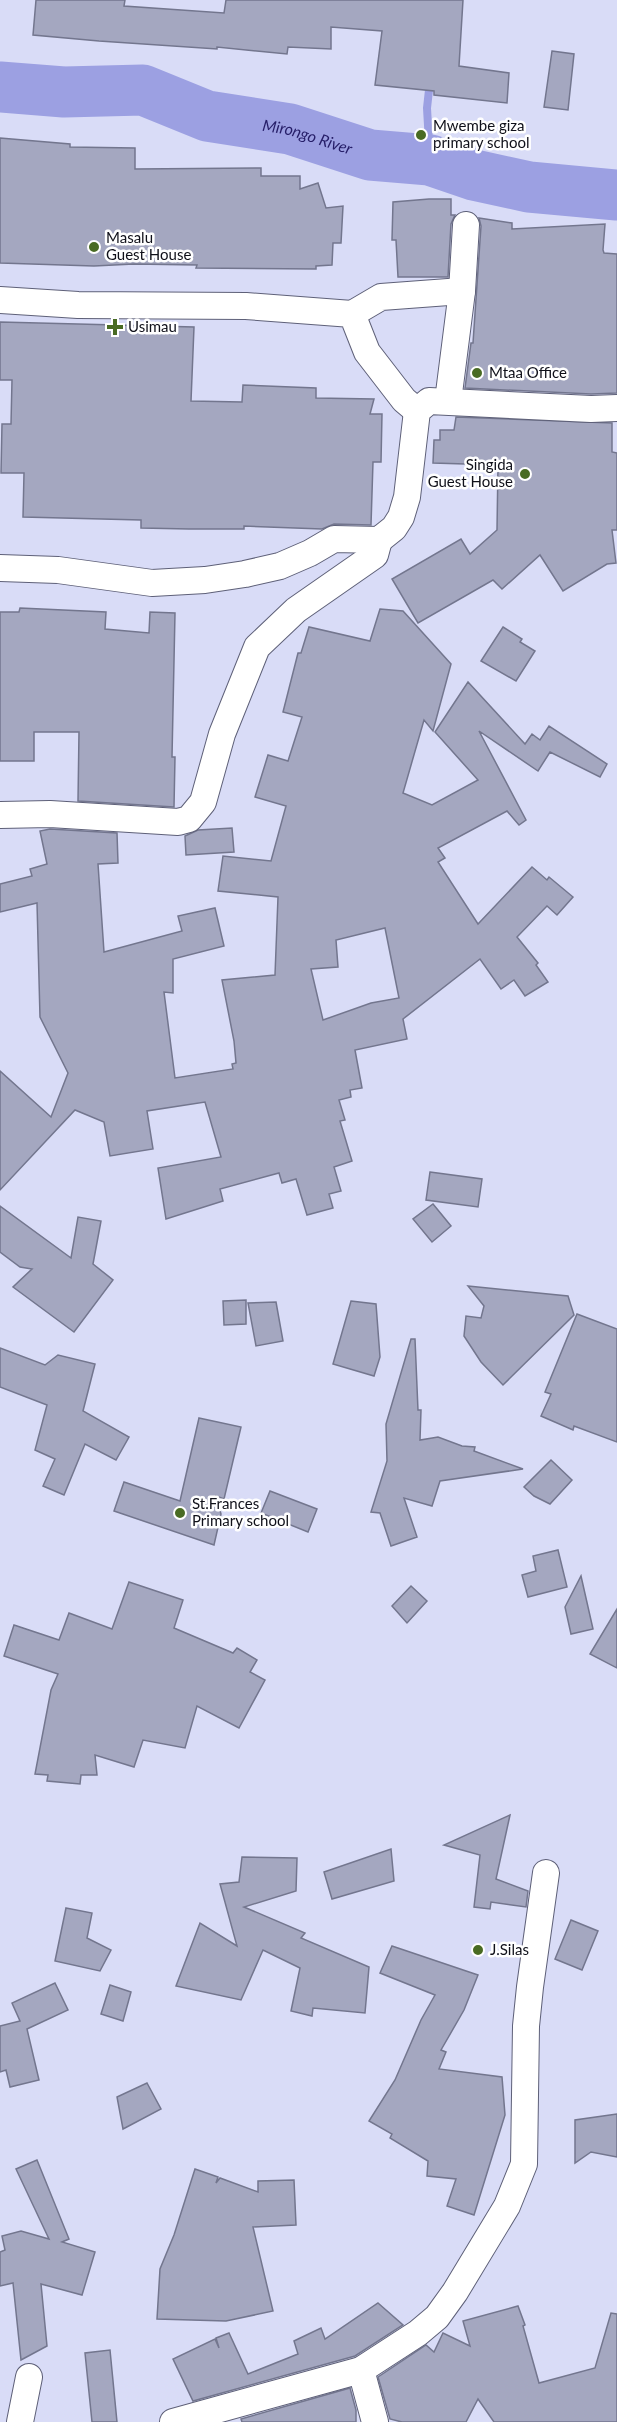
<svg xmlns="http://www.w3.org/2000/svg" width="617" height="2422" font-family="Lato,sans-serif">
  <rect width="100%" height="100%" fill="#d9dcf7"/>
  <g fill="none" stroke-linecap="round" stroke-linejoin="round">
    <polyline stroke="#9ca0e2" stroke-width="8" points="430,160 427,108 430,81"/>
    <path stroke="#9ca0e2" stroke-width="51" id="s1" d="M0,87L64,92L143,90L207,116L290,129L370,155L430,160L474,175L529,187L617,195"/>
  </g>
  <g fill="#a4a7c0" stroke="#73768e" stroke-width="1.5" fill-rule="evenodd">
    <polygon points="36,0 125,0 124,6 224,13 226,0 463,0 459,66 509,73 507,103 434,95 434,91 375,85 382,31 331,27 331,49 288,47 287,54 217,47 217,49 99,41 33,35"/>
    <polygon points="552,51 574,54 568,110 544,107"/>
    <polygon points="0,138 70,144 70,147 135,148 135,169 261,168 261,176 300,176 300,189 318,183 326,208 343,206 341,243 333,243 332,265 316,266 316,269 196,268 197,265 134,264 94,266 0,263"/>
    <polygon points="429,199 451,199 451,215 455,215 451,224 448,277 398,277 396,240 392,240 393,202"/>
    <polygon points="479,218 512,223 512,229 605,224 603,250 604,253 617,254 617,393 591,394 465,388 471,343 473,343 481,226"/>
    <polygon points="0,322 194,327 191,401 242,402 243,385 316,388 316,398 374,399 370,414 382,414 381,462 373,462 371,525 334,524 322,529 244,526 244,529 189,529 141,528 141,520 23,517 24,473 1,473 2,424 11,424 12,380 0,380"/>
    <polygon points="456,417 612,423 612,452 617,453 617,530 612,530 616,563 607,564 563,591 540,555 502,589 493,580 418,623 392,579 461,539 470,554 497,530 498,465 433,463 434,440 440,440 440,430 454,430"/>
    <polygon points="20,608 106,612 105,629 149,633 150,612 175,613 172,757 175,757 174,807 78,801 79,732 34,732 34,761 0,761 0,612 19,612"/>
    <path d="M380,609L403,611L451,664L433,731L424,720L403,793L432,805L478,780L435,732L468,682L525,744L532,734L540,740L549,726L607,764L600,777L550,752L538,771L479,731L526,820L519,825L507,811L438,848L445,858L438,862L478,924L532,867L547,880L549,877L573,897L557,915L547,906L517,937L538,963L536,965L548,982L525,996L514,980L501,989L480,959L403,1019L407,1039L355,1050L362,1088L350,1090L351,1097L339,1100L345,1120L340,1121L352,1161L334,1167L341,1191L329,1194L333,1208L307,1215L296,1179L282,1183L279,1173L220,1189L223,1201L166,1219L158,1168L221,1157L205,1102L147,1111L153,1149L110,1156L104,1122L75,1110L0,1190V1071L51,1117L68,1073L40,1017L37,903L0,912V884L32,876L30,869L47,864L40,831L50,829L117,833L118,863L98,864L104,952L182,931L178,916L215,908L224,946L173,959V993L164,992L175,1078L233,1069L232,1064L236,1063L234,1041L222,980L275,975L278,897L218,891L223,856L271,861L286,806L255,797L268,755L288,761L302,717L283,712L298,653H301L309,627L370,641ZM385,928L399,998L371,1003L323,1020L311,969L338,967L336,940Z"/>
    <polygon points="503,627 522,639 520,642 535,651 516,681 481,661"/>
    <polygon points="232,828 234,852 186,855 185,836 198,830"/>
    <polygon points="430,1172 482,1179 478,1207 426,1200"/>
    <polygon points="433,1204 451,1226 432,1242 413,1219"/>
    <polygon points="0,1206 71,1258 78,1217 101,1221 93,1264 113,1280 74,1332 13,1287 32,1269 20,1267 0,1252"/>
    <polygon points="468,1286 568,1296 574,1315 503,1385 481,1362 464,1336 466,1316 481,1318 484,1306"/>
    <polygon points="246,1300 246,1324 224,1325 223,1301"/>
    <polygon points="351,1301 376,1304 380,1357 374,1376 333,1364"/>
    <polygon points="276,1302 283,1341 256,1346 248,1303"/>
    <polygon points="577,1314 617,1329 617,1442 574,1426 573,1430 541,1416 551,1394 545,1392"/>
    <polygon points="411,1339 415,1339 418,1410 421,1410 420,1440 438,1437 462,1446 475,1447 474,1451 523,1469 440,1481 432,1506 404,1498 417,1537 391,1546 380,1513 371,1512 387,1461 386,1424"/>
    <polygon points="0,1348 45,1365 58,1355 95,1364 83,1411 129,1437 116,1460 85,1444 64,1495 43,1486 55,1459 35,1450 47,1405 0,1387"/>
    <polygon points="199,1418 241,1427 224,1499 216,1496 221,1514 214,1545 114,1511 124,1482 180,1501"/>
    <polygon points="551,1460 572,1480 550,1504 534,1496 524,1487"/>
    <polygon points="270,1491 317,1509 308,1532 261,1513"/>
    <polygon points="558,1550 567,1587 528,1597 522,1575 536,1571 533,1556"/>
    <polygon points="581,1576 593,1629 571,1634 565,1607"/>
    <polygon points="129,1582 183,1600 174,1628 233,1653 237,1648 257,1660 250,1672 265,1680 239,1728 197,1706 185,1748 143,1740 134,1767 95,1755 97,1775 81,1775 80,1784 47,1781 48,1775 35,1774 51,1690 58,1674 4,1656 14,1625 59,1640 69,1613 112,1629"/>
    <polygon points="411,1586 427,1601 407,1623 392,1606"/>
    <polygon points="617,1609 617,1668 590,1654"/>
    <polygon points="510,1815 496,1879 528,1891 526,1907 491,1902 490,1909 474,1907 480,1855 444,1845"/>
    <polygon points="391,1849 394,1881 332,1899 324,1872"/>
    <polygon points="242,1857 297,1858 296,1891 244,1907 305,1933 301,1938 369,1967 365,2013 313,2008 312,2016 291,2011 300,1968 263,1950 241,2000 176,1986 200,1923 237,1946 220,1884 239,1882"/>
    <polygon points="66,1908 92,1913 87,1938 111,1950 100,1971 55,1961"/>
    <polygon points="571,1920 598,1931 582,1970 555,1959"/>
    <polygon points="392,1946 478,1975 464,2010 441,2050 446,2052 439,2069 502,2077 505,2115 474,2215 447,2206 456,2179 427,2176 428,2161 390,2138 392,2134 369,2121 395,2080 421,2020 435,1995 380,1973"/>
    <polygon points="55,1983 68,2010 27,2029 39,2080 10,2087 6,2070 0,2072 0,2026 20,2021 12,2003"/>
    <polygon points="110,1985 131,1992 123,2021 101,2014"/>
    <polygon points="147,2083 161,2109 123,2129 117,2097"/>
    <polygon points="617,2114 617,2157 591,2152 575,2163 575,2120"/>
    <polygon points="37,2160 69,2239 62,2242 95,2252 82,2295 41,2284 47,2346 21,2360 13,2283 0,2286 0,2252 5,2250 2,2236 21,2231 49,2239 16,2169"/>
    <polygon points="195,2169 218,2177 216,2183 220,2178 258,2192 258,2181 294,2180 296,2225 253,2227 273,2311 226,2321 157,2319 160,2269 174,2235"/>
    <polygon points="378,2303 403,2325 355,2356 193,2401 173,2359 215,2339 219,2348 216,2338 229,2333 248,2374 298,2354 294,2341 321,2328 325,2339"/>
    <polygon points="518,2306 525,2325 523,2326 539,2383 595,2368 611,2313 617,2314 617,2422 494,2422 478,2399 466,2422 402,2422 390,2419 378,2377 426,2345 434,2352 443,2333 470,2346 463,2321"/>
    <polygon points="110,2350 117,2422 92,2422 85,2353"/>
    <polygon points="350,2388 356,2410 356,2422 242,2422 241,2419"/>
  </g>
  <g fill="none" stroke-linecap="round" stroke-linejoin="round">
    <defs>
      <g id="street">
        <polyline points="0,300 78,305 246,306 352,314 367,352 404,400 417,411"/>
        <polyline points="352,314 381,297 462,291"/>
        <polyline points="448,401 462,291 466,225"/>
        <polyline points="0,568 58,570 152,583 205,580 245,574 280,566 310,553 334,539 379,540 394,528 401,517 407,497 417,411 429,401 591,409 617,408"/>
        <polyline points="0,815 50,814 178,822 189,819 203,802 222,734 257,647 296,610 375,555 379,540"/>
        <polyline points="361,2370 375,2422"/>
        <polyline points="20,2422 29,2377"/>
        <polyline points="173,2422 361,2370 418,2333 437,2317 455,2292 507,2206 524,2164 526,2026 530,1987 546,1873"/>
      </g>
    </defs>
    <use href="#street" stroke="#5e6078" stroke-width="28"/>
    <use href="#street" stroke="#fff" stroke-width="26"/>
  </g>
  <g fill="#496b23" stroke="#fff" stroke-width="2">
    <circle cx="421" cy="135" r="6"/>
    <circle cx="94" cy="247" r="6"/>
    <path d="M112 318h6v6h6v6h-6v6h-6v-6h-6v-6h6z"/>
    <circle cx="477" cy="373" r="6"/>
    <circle cx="525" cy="474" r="6"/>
    <circle cx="180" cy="1513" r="6"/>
    <circle cx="478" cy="1950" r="6"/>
  </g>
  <g text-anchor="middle" stroke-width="5" stroke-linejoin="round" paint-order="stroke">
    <g font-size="15" fill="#0f1019" stroke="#fff" text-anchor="start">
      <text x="433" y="131">Mwembe giza<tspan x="433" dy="17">primary school</tspan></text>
      <text x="106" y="243">Masalu<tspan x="106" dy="17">Guest House</tspan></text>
      <text x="128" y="332">Usimau</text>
      <text x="489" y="378">Mtaa Office</text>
      <text x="513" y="470" text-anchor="end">Singida<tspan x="513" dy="17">Guest House</tspan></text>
      <text x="192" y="1509">St.Frances<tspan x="192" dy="17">Primary school</tspan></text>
      <text x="490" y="1955">J.Silas</text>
    </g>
    <g font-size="16" font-style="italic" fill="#261e68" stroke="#fff">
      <text dy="6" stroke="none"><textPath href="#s1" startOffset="315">Mirongo River</textPath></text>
    </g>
  </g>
</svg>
